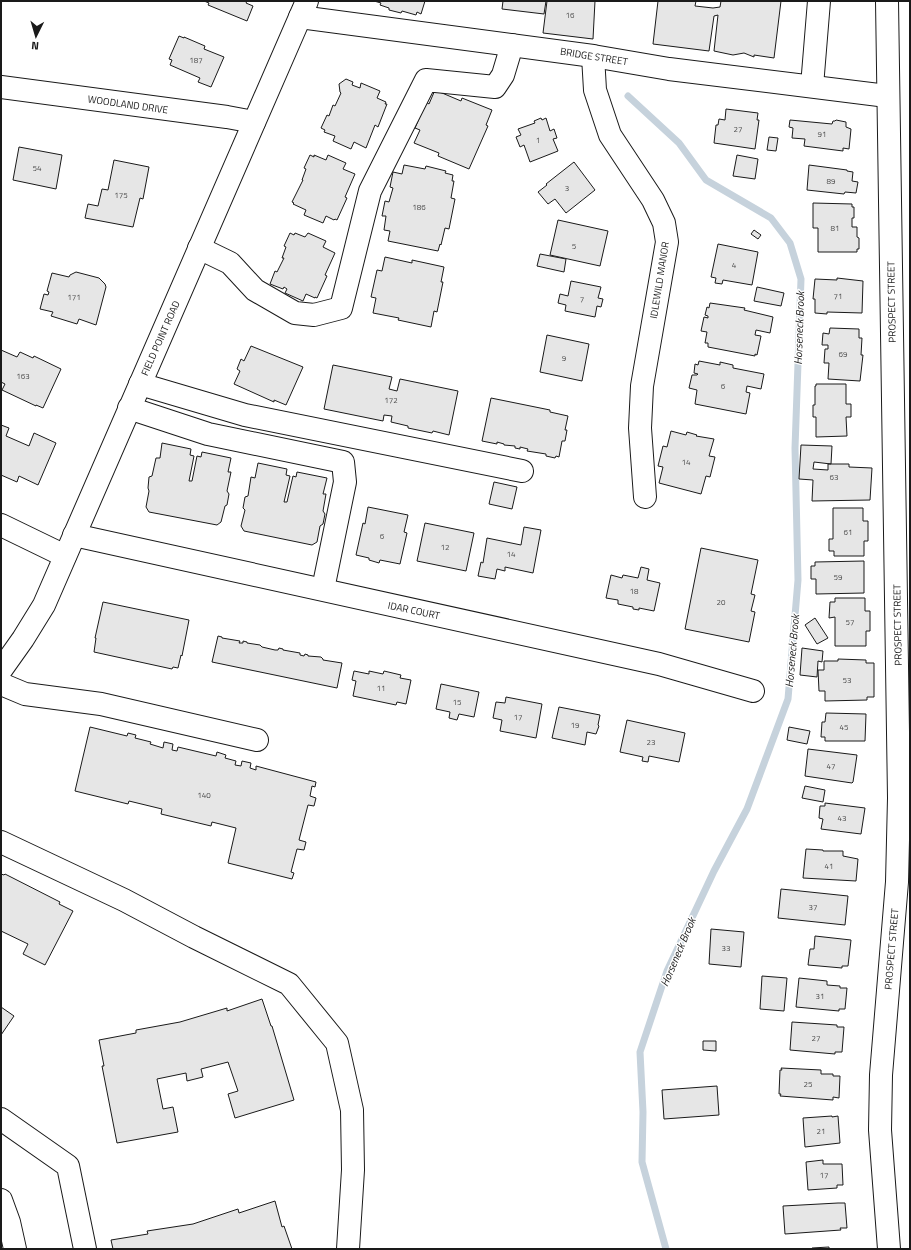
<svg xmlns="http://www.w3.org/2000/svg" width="911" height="1250" font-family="'Titillium Web',sans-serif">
  <rect width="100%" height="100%" fill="#fff"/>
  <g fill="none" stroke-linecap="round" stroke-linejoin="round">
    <polyline stroke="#c6d2dc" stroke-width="7" points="628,96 679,143 706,180 771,218 790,243 801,279 795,448 798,580 788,699 747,809 714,871 667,971 640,1052 643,1112 642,1162 666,1249"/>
  </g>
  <g fill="#e6e6e6" stroke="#1a1a1a">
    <polygon points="204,1 247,1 246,3 253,6 247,21 208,5 209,3"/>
    <polygon points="374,1 425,1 421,14 417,12 416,15 402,11 401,13 389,10 389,8 380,5 381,3"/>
    <polygon points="503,1 546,1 544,14 502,9"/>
    <polygon points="547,1 595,1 593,39 543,33"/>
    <polygon points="658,1 696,1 695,6 713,8 720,7 721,1 781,1 774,58 754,55 754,57 744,53 733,55 714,51 718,15 714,16 709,51 653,44"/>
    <polygon points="179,36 184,38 184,37 205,46 204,49 224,57 211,87 198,82 200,78 170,65 172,60 169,59"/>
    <polygon points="346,79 353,82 352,85 360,88 361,83 380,91 377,98 386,102 385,104 387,104 378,127 375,125 366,148 354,142 351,149 333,141 335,136 324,132 325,130 321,128 327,115 329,116 333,105 335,106 341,93 340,92 339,84"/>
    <polygon points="435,90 461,101 462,98 492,110 486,125 488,126 469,169 438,156 439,153 414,143 420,130 415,128 426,102 429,104"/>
    <polygon points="726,109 758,113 757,120 759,120 755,149 714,143 716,125 718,125 719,119 725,120"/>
    <polygon points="541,118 542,120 546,118 550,131 554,129 557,138 553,139 558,151 530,162 524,145 520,147 516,137 521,135 518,129 535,123 534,121"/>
    <polygon points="790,120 832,124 833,121 835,121 836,120 846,122 846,127 851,129 849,149 843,148 843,151 804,146 805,139 792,138 793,128 789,127"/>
    <polygon points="769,137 778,138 776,151 767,150"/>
    <polygon points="19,147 62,155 56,189 13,180"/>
    <polygon points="310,155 314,157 314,155 326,160 328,155 346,163 343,169 355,174 345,197 347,198 337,220 335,219 334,220 326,216 323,223 304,215 306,210 293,204 294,203 292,202 303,180 302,180 306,169 304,168"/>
    <polygon points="737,155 758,159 755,179 733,176"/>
    <polygon points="114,160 149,167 143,199 140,198 133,227 85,218 88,204 98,206 102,189 108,190"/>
    <polygon points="574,162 595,190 566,213 555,199 548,204 538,192 547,185 546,184"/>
    <polygon points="404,165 425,169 426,166 446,171 445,173 453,175 452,181 454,181 451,198 455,199 449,229 445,228 441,245 440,244 438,251 388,241 390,231 384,230 386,216 382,216 385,201 389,202 393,188 390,187 393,172 402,174"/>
    <polygon points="809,165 847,170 847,171 853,172 852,181 858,182 856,193 845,192 844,194 807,190"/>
    <polygon points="813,203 852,204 852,207 854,207 854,218 852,218 852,227 857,227 857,237 859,238 859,249 857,249 857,252 818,252 818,228 813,228"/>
    <polygon points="558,220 608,231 600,266 550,255"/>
    <polygon points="754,230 761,235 758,239 751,234"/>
    <polygon points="290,233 294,235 295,233 305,237 308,233 326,241 323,247 335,253 325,275 327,276 317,298 315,297 315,298 306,294 303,301 285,293 287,289 284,287 283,289 270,284 275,271 277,272 284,258 282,258 286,247 284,246"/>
    <polygon points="718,244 758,252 752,285 723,280 722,284 715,283 716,278 711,277"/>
    <polygon points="540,254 566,259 564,272 537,266"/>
    <polygon points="385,257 412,263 412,260 444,267 441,282 443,282 437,312 434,311 431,327 398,320 399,318 373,313 376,298 371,297 377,270 382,271"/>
    <polygon points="76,272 99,278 105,284 106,287 96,325 79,319 77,324 51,316 53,312 40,309 44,294 48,295 49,292 47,291 52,273 69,277 70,275"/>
    <polygon points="837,278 863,281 862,313 827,312 827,314 815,313 815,299 813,299 815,279 837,280"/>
    <polygon points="571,281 601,287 598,298 603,299 601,307 597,306 595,317 565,311 566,305 558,303 560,294 568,296"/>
    <polygon points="757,287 784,293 781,306 754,301"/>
    <polygon points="710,303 745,308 744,310 773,317 770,333 756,330 755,335 761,336 757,355 755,354 755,356 708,347 708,343 705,343 707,332 701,331 704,317 708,318 708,316 705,315 707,307 709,308"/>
    <polygon points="830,328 859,329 859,338 862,338 861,355 863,355 860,381 828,379 829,363 824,363 825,349 828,349 828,345 822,345 823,333 829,334"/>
    <polygon points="547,335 589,344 582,381 540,372"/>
    <polygon points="251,346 303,367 286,405 274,400 274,402 234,384 240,371 237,369 241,359 244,361"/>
    <polygon points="1,350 17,357 20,352 33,358 34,356 61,369 43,408 36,405 36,406 2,390 5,384 1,382"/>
    <polygon points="699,361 720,365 720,362 733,365 733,368 764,374 761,389 747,386 746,392 750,393 746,414 695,404 697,390 689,388 692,375 697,375 698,374 694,373 695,364 698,365"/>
    <polygon points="333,365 392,377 389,389 397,391 400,379 458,391 449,435 433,431 432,433 408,428 408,426 391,422 392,416 384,415 383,421 324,409"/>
    <polygon points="816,384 846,384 846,404 851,404 851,417 846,417 847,436 816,437 816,417 813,417 813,405 815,405 815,386 816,386"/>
    <polygon points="491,398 550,410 550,412 568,416 565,430 567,430 565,441 562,441 559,457 556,456 555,458 546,456 546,454 527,451 528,449 520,447 520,449 515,448 515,446 504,445 504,444 497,442 497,444 482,441"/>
    <polygon points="1,425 9,428 6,436 29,446 34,433 56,443 38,485 19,476 17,482 1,475"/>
    <polygon points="671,431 686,435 687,432 697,435 696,436 714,439 709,456 715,457 710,477 706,476 701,494 659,483 663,467 658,466 663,446 667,447"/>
    <polygon points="162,443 191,449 190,455 194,456 189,481 192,481 197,456 201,457 202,452 231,458 228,472 231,472 227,491 229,494 227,505 225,506 221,522 217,525 149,512 146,507 149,491 148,488 149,477 152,476 156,458 160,458"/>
    <polygon points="801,445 832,446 831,464 814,462 813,469 828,470 828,464 849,464 849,467 872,468 870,500 812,501 813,480 799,479"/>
    <polygon points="258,463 287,469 286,475 290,476 284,502 287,502 293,476 296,477 297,472 327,478 323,494 326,494 323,511 325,514 323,524 320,526 317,542 312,545 244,531 241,526 245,510 243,508 245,497 248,496 251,477 255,478"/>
    <polygon points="494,482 517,487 512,509 489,504"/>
    <polygon points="368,507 408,515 404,532 407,533 400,564 380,560 379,563 369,560 369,558 356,555 363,523 365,524"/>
    <polygon points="833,508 863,508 863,521 868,521 868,541 864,541 864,556 834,556 834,551 829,551 829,539 833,539"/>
    <polygon points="425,523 474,533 466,571 417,561"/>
    <polygon points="524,527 541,530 533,573 505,567 505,571 497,569 495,579 478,576 481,562 483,563 487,538 521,545"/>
    <polygon points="701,548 758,560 751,594 755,595 751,611 755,612 749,642 685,629"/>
    <polygon points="864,561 864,593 816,594 816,579 811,579 811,566 815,566 815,562"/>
    <polygon points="641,567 649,569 647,580 660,583 654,611 639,608 639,610 633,609 633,607 618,604 618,600 606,598 611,575 622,578 623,575 638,578"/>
    <polygon points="835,598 865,598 865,611 870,611 870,631 866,631 866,646 835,646 835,617 829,618 830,602 835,602"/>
    <polygon points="103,602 189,620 182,656 181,655 178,668 173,667 172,669 94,652 96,638 95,638"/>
    <polygon points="815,618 828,638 817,644 805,625"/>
    <polygon points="218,636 222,637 222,638 240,641 239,643 243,643 243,641 247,642 247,643 260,645 262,647 275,650 278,650 279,648 283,649 283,650 300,653 300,655 304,656 305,654 308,655 308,656 321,657 323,659 323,660 342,663 337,688 212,662"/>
    <polygon points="802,648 823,651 822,662 818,661 817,677 800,675"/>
    <polygon points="838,659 866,660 866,663 874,663 874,697 867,697 867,700 825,701 825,691 819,691 818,670 824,670 824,661 838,661"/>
    <polygon points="354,671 369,674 369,671 383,674 384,671 401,675 400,678 411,680 406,704 397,702 396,705 353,696 356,681 352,680"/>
    <polygon points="441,684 479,692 474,717 459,714 457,720 449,718 450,712 436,709"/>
    <polygon points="506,697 542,704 536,738 500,731 502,720 493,718 496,702 505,703"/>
    <polygon points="559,707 600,715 598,725 599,726 596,734 587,732 585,745 552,738"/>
    <polygon points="826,713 866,714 865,741 825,741 825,737 821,737 822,722 825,722"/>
    <polygon points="627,720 685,733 679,762 649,756 648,762 642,761 643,757 620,752"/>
    <polygon points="90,727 127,736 128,733 136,735 135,738 151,742 150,744 163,748 164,742 173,744 172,750 177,751 178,747 216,756 217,752 226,755 225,758 236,761 235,765 241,766 242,761 251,763 250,768 256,770 256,766 316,782 315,787 312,786 310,796 316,798 314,806 308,805 299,840 306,842 304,850 297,849 291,872 294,873 292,879 228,863 236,828 212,822 211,826 161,814 162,809 129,801 128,804 75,791"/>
    <polygon points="789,727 810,731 807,744 787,740"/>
    <polygon points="808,749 857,755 853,782 852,783 805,776"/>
    <polygon points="805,786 825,790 823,802 802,798"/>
    <polygon points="825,803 865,808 861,834 821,829 823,819 819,818 820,806 825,806"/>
    <polygon points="806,849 823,850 823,851 843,851 843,856 858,859 856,881 803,878"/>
    <polygon points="1,874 4,875 5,874 60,902 59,904 73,911 45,965 23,954 28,944 1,931"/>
    <polygon points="781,889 848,896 845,925 778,918"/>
    <polygon points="711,929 744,932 741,967 709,964"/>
    <polygon points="815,936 851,940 848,966 842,966 842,968 808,965 810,949 814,949"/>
    <polygon points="762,976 787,978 784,1011 760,1009"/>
    <polygon points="799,978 827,981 827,985 840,986 840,988 847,988 845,1009 839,1009 839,1011 796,1007"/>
    <polygon points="262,999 271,1026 272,1026 294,1100 235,1118 228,1094 238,1091 228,1062 201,1069 203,1077 187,1081 186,1073 157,1079 163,1109 173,1107 178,1132 117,1143 102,1066 104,1066 99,1040 136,1033 136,1030 180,1022 227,1008 227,1011"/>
    <polygon points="1,1007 14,1016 1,1035"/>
    <polygon points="792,1022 837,1025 837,1027 844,1027 842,1052 835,1052 835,1054 790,1050"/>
    <polygon points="703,1041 716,1041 716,1051 703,1050"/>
    <polygon points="781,1068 821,1070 821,1074 833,1074 833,1076 840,1076 839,1098 833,1097 833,1100 780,1096 781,1094 779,1094 780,1070 782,1070"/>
    <polygon points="717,1086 719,1115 664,1119 662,1090"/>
    <polygon points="832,1116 832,1117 838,1116 840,1143 805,1147 803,1118"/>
    <polygon points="823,1160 823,1164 842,1164 843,1185 837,1185 837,1188 808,1190 806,1162"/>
    <polygon points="275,1201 282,1227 284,1226 292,1249 113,1249 111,1240 148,1234 147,1231 193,1224 238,1209 239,1213"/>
    <polygon points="838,1203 845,1203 847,1228 840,1228 841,1230 785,1234 783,1206"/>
    <polygon points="829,1247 829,1249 812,1249 812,1248"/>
  </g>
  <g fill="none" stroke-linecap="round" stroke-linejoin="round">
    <defs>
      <g id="minor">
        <polyline points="887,1 899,798 897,882 881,1075 880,1130 889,1249"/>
        <polyline points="300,17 593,56 669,69 887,96"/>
        <polyline points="593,56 595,90 610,135 653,200 664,223 667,242 642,386 640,428 645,497"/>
        <polyline points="812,86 819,1"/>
        <polyline points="1,87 227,117 254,122"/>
        <polyline points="199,248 230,263 255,290 295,313 314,315 341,308 370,191 426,80 495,87 503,75 512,45"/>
        <polyline points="140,384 245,415 522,471"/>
        <polyline points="129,408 208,434 343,462 345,482 323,589"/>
        <polyline points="1,525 65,556"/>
        <polyline points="74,535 659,664 753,691"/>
        <polyline points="1,684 25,694 101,704 257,740"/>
        <polyline points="1,842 124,900 194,937 289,984 337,1043 352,1110 353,1170 348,1249"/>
        <polyline points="1,1119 68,1166 85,1249"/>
        <polyline points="1,1200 9,1222 15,1249"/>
      </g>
      <polyline id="major" points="1,670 23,639 44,605 307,1"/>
    </defs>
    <use href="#minor" stroke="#1a1a1a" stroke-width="24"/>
    <use href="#major" stroke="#1a1a1a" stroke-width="24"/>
    <use href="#minor" stroke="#fff" stroke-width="22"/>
    <use href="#major" stroke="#fff" stroke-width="22"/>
  </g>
  <g text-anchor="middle" stroke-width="3" stroke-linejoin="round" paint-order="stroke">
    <g font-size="8" fill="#4d4d4d">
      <text x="570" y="18">16</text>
      <text x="196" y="63">187</text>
      <text x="738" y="132">27</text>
      <text x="822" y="137">91</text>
      <text x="538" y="143">1</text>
      <text x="37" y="171">54</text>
      <text x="831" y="184">89</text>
      <text x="567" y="191">3</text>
      <text x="121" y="198">175</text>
      <text x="419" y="210">186</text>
      <text x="835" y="231">81</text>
      <text x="574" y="249">5</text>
      <text x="734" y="268">4</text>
      <text x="838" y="299">71</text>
      <text x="74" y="300">171</text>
      <text x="582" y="302">7</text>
      <text x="843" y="357">69</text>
      <text x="564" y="361">9</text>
      <text x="23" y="379">163</text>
      <text x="723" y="389">6</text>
      <text x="391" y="403">172</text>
      <text x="686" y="465">14</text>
      <text x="834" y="480">63</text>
      <text x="848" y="535">61</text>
      <text x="382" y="539">6</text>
      <text x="445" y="550">12</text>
      <text x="511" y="557">14</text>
      <text x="838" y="580">59</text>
      <text x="634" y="594">18</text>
      <text x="721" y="605">20</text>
      <text x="850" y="625">57</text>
      <text x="847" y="683">53</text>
      <text x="381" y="691">11</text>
      <text x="457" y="705">15</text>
      <text x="518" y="720">17</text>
      <text x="575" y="728">19</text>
      <text x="844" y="730">45</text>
      <text x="651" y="745">23</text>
      <text x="831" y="769">47</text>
      <text x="204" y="798">140</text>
      <text x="842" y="821">43</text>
      <text x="829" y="869">41</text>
      <text x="813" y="910">37</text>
      <text x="726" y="951">33</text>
      <text x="820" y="999">31</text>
      <text x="816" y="1041">27</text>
      <text x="808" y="1087">25</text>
      <text x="821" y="1134">21</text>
      <text x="824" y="1178">17</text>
    </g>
    <g font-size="10" fill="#1a1a1a" stroke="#fff">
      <text transform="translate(594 56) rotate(9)" y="4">BRIDGE STREET</text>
      <text transform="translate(128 104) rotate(8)" y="4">WOODLAND DRIVE</text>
      <text transform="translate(659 280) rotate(-81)" y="4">IDLEWILD MANOR</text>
      <text transform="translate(891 302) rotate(-91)" y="4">PROSPECT STREET</text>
      <text transform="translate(160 338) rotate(-66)" y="4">FIELD POINT ROAD</text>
      <text transform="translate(414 610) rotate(12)" y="4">IDAR COURT</text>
      <text transform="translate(897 625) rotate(-91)" y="4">PROSPECT STREET</text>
      <text transform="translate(891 949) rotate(-85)" y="4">PROSPECT STREET</text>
    </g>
    <g font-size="11" font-style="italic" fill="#1a1a1a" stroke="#fff">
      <text transform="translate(799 328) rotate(-88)" y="4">Horseneck Brook</text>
      <text transform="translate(792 651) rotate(-85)" y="4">Horseneck Brook</text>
      <text transform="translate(678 952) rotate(-67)" y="4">Horseneck Brook</text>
    </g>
  </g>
  <rect width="911" height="1250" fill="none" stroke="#1a1a1a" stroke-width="4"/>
  <g transform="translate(36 36) rotate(185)" stroke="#ffffff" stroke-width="3" paint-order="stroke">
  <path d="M0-3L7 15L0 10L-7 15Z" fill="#1a1a1a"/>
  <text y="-6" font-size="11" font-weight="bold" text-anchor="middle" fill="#1a1a1a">N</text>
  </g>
</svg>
